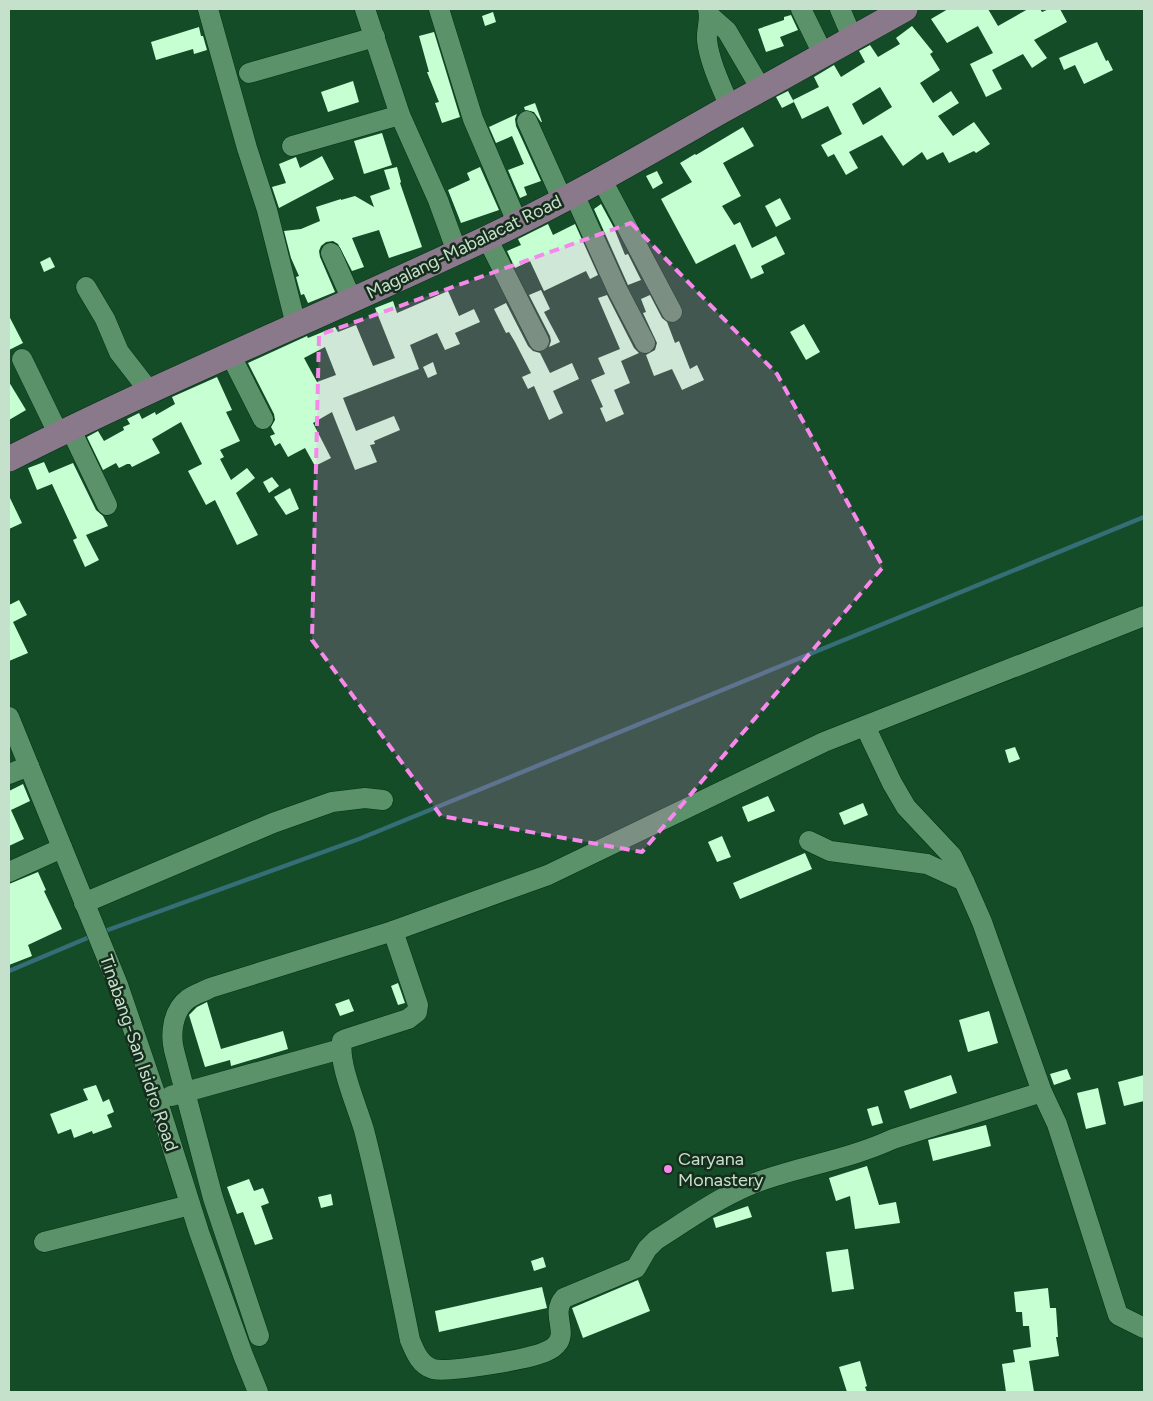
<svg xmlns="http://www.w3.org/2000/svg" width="1153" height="1401" font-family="Figtree,sans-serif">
  <rect width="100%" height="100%" fill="#144c28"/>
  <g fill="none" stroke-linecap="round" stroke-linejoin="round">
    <g stroke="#366e78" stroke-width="4.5">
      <polyline points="105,931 359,839 1144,517"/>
      <polyline points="9,971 92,936"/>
    </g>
  </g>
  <g fill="#c5ffd2" fill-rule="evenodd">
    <polygon points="948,9 988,9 998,26 1028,9 1040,9 1042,12 1049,9 1060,9 1067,22 1034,40 1047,58 1032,68 1023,54 992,70 1002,89 986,97 970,64 993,53 978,26 947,43 931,19"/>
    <polygon points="493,12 496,22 485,26 482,16"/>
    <polygon points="791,15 798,30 780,37 784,46 766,52 758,29 784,20 784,17"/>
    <path d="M912,26L933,52L930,54L940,70L920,83L933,103L951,91L959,103L938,116L953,136L974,122L990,144L976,153L974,151L949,163L943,152L927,160L922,152L903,166L882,135L849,152L858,168L846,175L834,154L828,157L821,145L842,134L828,106L802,119L793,100L819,87L814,77L834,65L841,77L865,62L859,51L870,45L878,57L900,44L896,38ZM880,87L892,107L863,125L852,104Z"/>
    <polygon points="199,27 201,36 203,36 207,50 194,54 193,49 156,60 151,42"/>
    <polygon points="434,32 460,117 442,123 435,103 439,102 427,72 429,72 419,36"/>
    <polygon points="1097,42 1106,61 1108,60 1113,70 1084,84 1075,65 1064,70 1059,58"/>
    <polygon points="353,81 359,102 328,112 321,92"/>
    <polygon points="788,91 794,102 782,108 776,97"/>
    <polygon points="535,103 542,122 541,122 534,112 525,110 524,107"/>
    <polygon points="517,114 515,119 516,126 541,181 524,187 527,195 520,198 508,170 524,164 512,136 496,143 489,127"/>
    <polygon points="743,127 754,146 723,163 741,196 722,206 734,225 740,222 752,248 776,236 785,254 761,266 764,273 751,279 735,244 696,264 661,199 692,182 680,163 695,154 696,155"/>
    <polygon points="382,133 392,165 364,174 354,141"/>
    <polygon points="322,156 334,179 279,208 272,187 286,183 279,164 296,157 300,168"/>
    <polygon points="397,167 401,182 400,183 422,247 389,258 379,230 352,238 364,267 352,271 338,244 333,241 326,242 321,246 319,251 320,257 335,292 308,303 304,294 301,295 296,277 299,276 291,258 284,231 301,229 320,221 316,207 341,199 341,200 355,196 374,207 370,196 390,189 384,170"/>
    <polygon points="480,167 499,210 461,223 448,190 470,180 467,173"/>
    <polygon points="657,171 663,183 653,189 646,176"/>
    <polygon points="780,198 791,219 776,227 765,206"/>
    <polygon points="601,204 614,228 625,255 628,254 641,280 628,285 594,209"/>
    <polygon points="548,224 553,235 575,224 598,275 590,279 586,271 544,291 530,261 515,268 507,251 521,245 518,239"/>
    <polygon points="50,257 55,267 44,272 40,262"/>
    <polygon points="541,290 550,309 544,312 560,342 549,347 551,341 550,336 529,295"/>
    <path d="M448,291L459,316L474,309L480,322L455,333L460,344L445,350L437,333L410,345L419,369L343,398L356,431L394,416L400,430L374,441L375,444L370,445L377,462L355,470L332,412L313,423L331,458L315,466L305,448L288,457L280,443L275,446L270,436L275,434L271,427L275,420L274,414L248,363L307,336L308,338L335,327L338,332L356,325L373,366L395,358L375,308L393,301L397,313ZM325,347L336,375L317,382L304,358Z"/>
    <polygon points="607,295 634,348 639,353 621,361 630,383 614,390 624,414 606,422 600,408 603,407 591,380 605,374 598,358 620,349 598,298"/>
    <polygon points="650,295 662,318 667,322 675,343 679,341 690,369 697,365 704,380 682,390 672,369 654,376 646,355 655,350 657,343 643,313 646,312 641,299"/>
    <polygon points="506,303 528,346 533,351 540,353 550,373 572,363 579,379 553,391 563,413 549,420 534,386 528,389 522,377 531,373 515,342 509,332 506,333 494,309"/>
    <polygon points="9,316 23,343 9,350"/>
    <polygon points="804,324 820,352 806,360 790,332"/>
    <polygon points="433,362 437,374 428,378 423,367"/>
    <polygon points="217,377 232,410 226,412 240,441 220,450 224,457 220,459 231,480 247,468 255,478 236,493 258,535 237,545 215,500 206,505 188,471 202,464 181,422 152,439 160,453 132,467 130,464 127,464 119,468 116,463 103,470 87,437 98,431 104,441 124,430 123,427 130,424 127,419 139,413 142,419 155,412 156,415 175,404 172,397"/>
    <polygon points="9,382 26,410 9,420"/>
    <polygon points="44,462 49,473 73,463 96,510 103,516 108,526 86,535 99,560 85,567 73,540 77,538 52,484 37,490 28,468"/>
    <polygon points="272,477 279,486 269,493 263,482"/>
    <polygon points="290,488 299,509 286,515 274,497"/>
    <polygon points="9,496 22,523 9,529"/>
    <polygon points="19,600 27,615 13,622 28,653 9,661 9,605"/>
    <polygon points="1015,747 1020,759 1009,763 1005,750"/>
    <polygon points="23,784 30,801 11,810 24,839 9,846 9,791"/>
    <polygon points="768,796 775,811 748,822 742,807"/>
    <polygon points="863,803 868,815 844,825 839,813"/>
    <polygon points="722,836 731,857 717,862 708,842"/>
    <polygon points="805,853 812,869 740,899 733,883"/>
    <polygon points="38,872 46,890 44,891 62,929 28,945 32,956 9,965 9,884"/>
    <polygon points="398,983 405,1003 398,1005 391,986"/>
    <polygon points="349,999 354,1011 340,1016 335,1004"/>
    <polygon points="207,1002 221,1049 283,1031 288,1049 231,1066 230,1060 205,1067 189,1015 197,1007"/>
    <polygon points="989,1011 998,1043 968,1052 959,1020"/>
    <polygon points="1067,1069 1071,1079 1054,1085 1050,1074"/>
    <polygon points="951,1075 957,1093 910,1109 904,1091"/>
    <polygon points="1144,1075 1144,1101 1124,1106 1118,1082"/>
    <polygon points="96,1085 103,1102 109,1099 114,1112 107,1115 112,1127 93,1134 92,1131 74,1138 71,1129 58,1134 50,1114 88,1100 83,1089"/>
    <polygon points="1098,1088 1106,1124 1086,1129 1077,1093"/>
    <polygon points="878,1106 883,1123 872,1126 867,1109"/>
    <polygon points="986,1125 991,1146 933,1161 928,1140"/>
    <polygon points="867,1166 879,1205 896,1202 900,1223 855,1229 850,1196 836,1201 829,1178"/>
    <polygon points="249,1179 254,1191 263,1188 269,1203 261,1206 273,1239 255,1245 243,1212 237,1214 227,1187"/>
    <polygon points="331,1194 333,1205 321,1208 318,1197"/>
    <polygon points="748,1206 752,1217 716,1228 713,1218"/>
    <polygon points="848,1249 854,1289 832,1292 826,1252"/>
    <polygon points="543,1257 546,1267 534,1271 531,1261"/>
    <polygon points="638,1280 650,1311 583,1338 572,1308"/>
    <polygon points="542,1287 547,1308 439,1332 435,1311"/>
    <polygon points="1048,1288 1050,1308 1056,1308 1058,1337 1056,1337 1059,1356 1029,1361 1034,1392 1006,1392 1002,1364 1015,1362 1013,1350 1031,1347 1029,1326 1023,1326 1022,1312 1016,1312 1014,1292"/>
    <polygon points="860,1361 867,1386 865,1387 867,1392 847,1392 839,1367"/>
  </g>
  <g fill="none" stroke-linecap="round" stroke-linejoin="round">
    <defs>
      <g id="minor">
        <polyline points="208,9 247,148 267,210 296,325"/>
        <polyline points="365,9 400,115 438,200 457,252"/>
        <polyline points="439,9 473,119 517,222"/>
        <path d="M708,9C711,20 706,29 707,40C709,61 722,88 730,107"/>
        <polyline points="801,9 823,54"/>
        <polyline points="840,9 852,37"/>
        <polyline points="710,16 727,31 761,89"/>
        <polyline points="249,73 375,37"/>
        <polyline points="527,121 562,199"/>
        <polyline points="292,146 400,115"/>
        <polyline points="602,180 672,312"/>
        <polyline points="574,194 617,289 645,343"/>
        <polyline points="487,238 539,341"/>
        <polyline points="331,253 352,300"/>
        <polyline points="86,287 105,319 119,352 150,392"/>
        <polyline points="230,354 263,419"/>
        <polyline points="22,359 59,435"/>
        <polyline points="71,430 107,505"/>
        <polyline points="9,717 118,985 157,1099 199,1232 243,1355 258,1392"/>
        <polyline points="9,774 29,766"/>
        <polyline points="809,841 830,851 927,864 964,881"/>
        <polyline points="9,872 62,848"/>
        <polyline points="84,903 273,823 332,802 365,798 383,800"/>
        <path d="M393,931L418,1005L417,1012L408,1019L346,1039L342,1041C338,1064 357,1106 364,1130C382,1200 396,1270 410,1340C415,1352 420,1365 433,1369C449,1373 531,1359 547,1351C550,1350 554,1347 556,1345C569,1332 550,1314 564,1298L636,1268L647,1249L656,1240C691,1218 726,1192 766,1179C808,1165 852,1158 893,1139L1042,1092L982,922L964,881L952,856L906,807L892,783L865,726"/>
        <polyline points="1042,1092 1057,1124 1118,1315 1144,1328"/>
        <polyline points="171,1096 341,1049"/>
        <polyline points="44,1242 190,1205"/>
        <path d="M259,1336L213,1198L174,1050C170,1033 173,1010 188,999C194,994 203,992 210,988L393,931L548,875L824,742L1144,616"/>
      </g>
      <path id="major" d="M9,459C165,380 327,314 485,239C566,201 643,156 720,112C782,78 844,43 905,9"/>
    </defs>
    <use href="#minor" stroke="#043015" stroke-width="21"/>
    <use href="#major" stroke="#043015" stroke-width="26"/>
    <use href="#minor" stroke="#5c926a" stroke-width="20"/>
    <use href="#major" stroke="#8a788b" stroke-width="25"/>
  </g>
  <path fill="#f888eb" fill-opacity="0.2" stroke="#f888eb" stroke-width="4" stroke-dasharray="10 6" stroke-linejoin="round" d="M631,223L777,374L883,567L642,852L441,816L312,640L319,335Z"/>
  <circle fill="#f888eb" stroke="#162c1c" stroke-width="2" cx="668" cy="1169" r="5"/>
  <g text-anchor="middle" stroke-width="5" stroke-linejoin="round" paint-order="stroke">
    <g font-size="18" fill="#c6e1cb" stroke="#162c1c">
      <text transform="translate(464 247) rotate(-26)" y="6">Magalang-Mabalacat Road</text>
      <text transform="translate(139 1053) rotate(71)" y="6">Tinabang-San Isidro Road</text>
    </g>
    <g font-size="18" fill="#c6e1cb" stroke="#162c1c" text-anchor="start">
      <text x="678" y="1165">Caryana<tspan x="678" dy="21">Monastery</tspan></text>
    </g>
  </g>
  <rect width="1153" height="1401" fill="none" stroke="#c6e1cb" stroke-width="20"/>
</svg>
